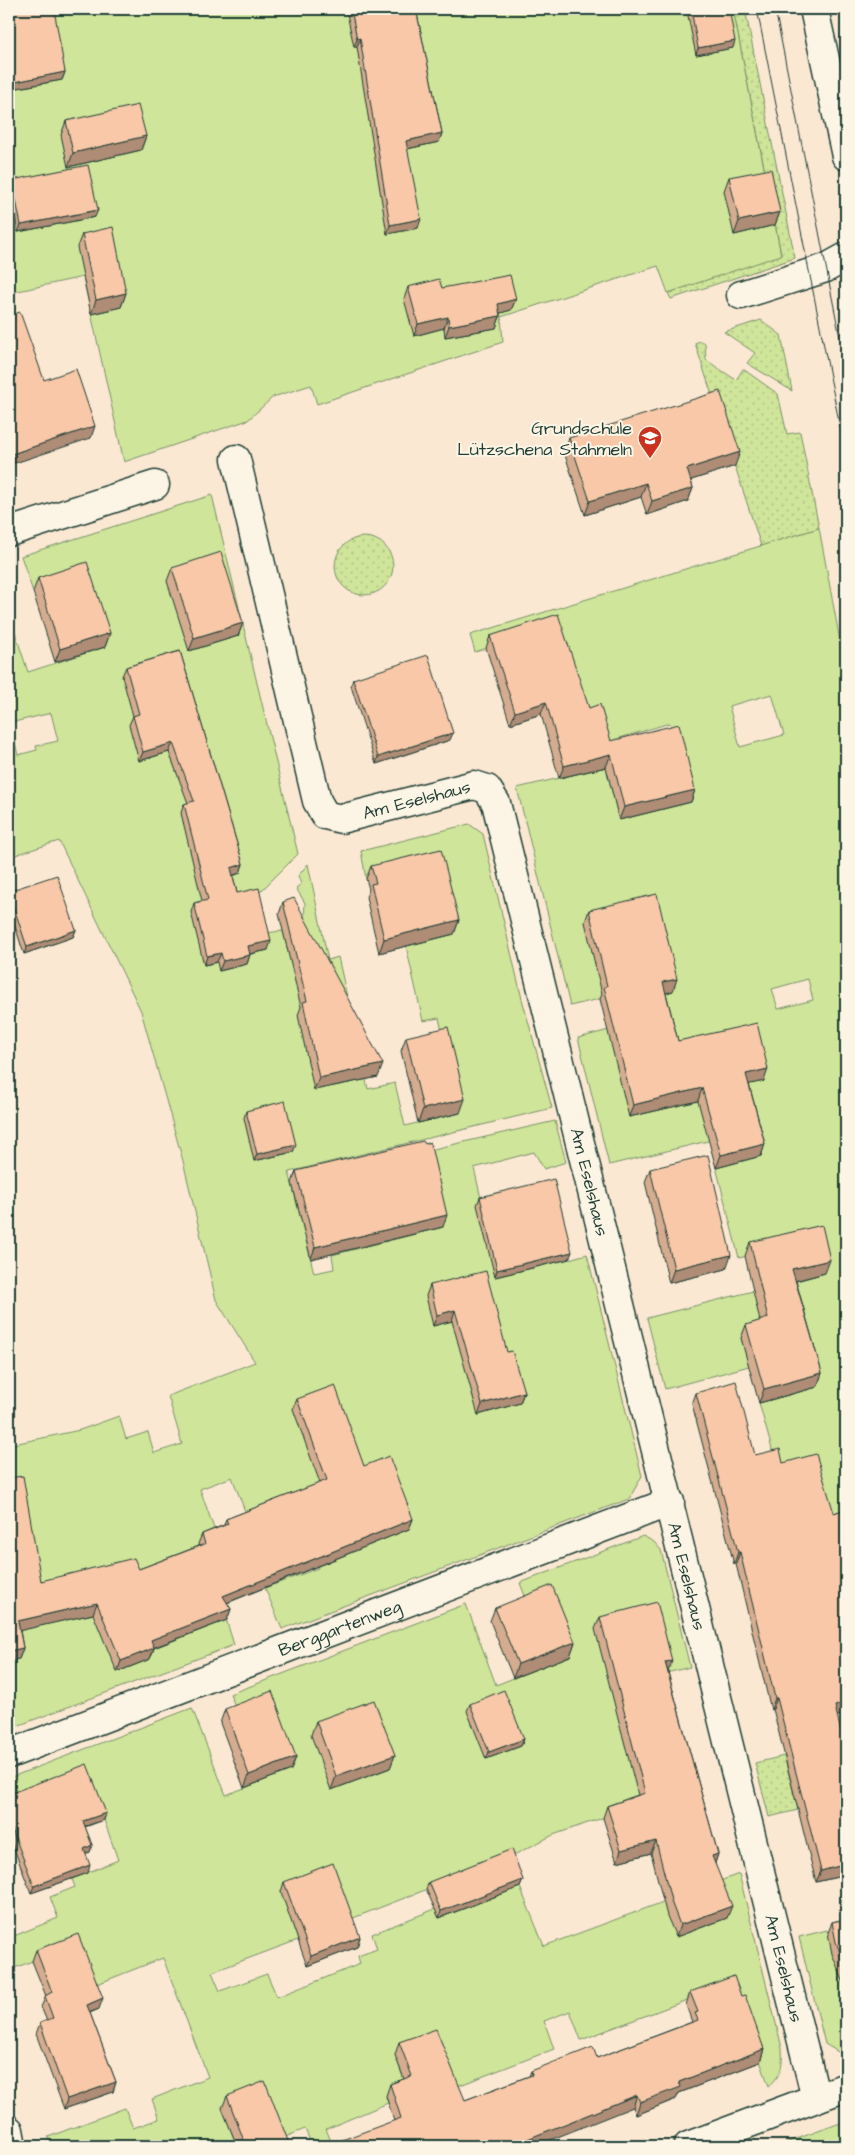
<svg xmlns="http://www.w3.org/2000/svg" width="855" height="2155" font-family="'Architects Daughter',sans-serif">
  <defs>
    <pattern id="grass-dots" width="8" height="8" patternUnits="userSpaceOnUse" patternTransform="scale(1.25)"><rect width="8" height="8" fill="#cfe59a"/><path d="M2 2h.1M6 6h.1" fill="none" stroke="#b1c585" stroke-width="1.8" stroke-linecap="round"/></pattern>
  </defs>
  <rect width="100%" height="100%" fill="#fbe8d3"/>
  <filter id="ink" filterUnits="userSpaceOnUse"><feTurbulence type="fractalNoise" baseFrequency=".02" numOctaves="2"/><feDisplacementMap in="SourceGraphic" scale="10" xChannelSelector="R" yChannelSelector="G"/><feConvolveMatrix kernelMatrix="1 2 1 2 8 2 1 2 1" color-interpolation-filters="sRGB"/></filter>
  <g filter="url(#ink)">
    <g fill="url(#grass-dots)" stroke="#779167">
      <polygon points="733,9 745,9 795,258 671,299 668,293 781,254"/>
      <polygon points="761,320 781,335 792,391 747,363 755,353 724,332"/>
      <polygon points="700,341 705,343 706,360 736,380 743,369 778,394 787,434 800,432 819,528 761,546 695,343"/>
      <circle cx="364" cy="566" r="29"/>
      <polygon points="784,1756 798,1810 769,1817 755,1763"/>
    </g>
    <g fill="#cfe59a" stroke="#779167" fill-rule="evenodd">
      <polygon points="9,9 733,9 781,255 668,293 658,266 501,317 503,342 317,404 311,385 273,397 248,420 124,462 83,277 9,293"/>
      <path d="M212,495L298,854L255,897L204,965L268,950L264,933L283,931L291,964L304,920L305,903L296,888L301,884L298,876L308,864L328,960L338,957L368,1089L395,1083L405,1126L460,1112L439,1018L423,1021L406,946L454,934L436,863L366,879L361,851L469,824L483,834L522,999L552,1108L289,1172L314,1273L334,1269L332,1255L443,1227L425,1151L555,1121L566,1162L544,1169L534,1152L474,1168L482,1203L569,1259L587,1254L642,1476L629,1499L282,1629L265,1588L318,1568L293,1503L248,1519L232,1477L200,1489L217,1537L226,1619L234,1645L9,1729V1445L80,1430L119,1416L126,1439L148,1432L154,1453L182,1444L168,1396L255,1362L216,1300L183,1161L141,1011L59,841L9,857V614L28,672L105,647L33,592L21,556ZM51,713L58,741L36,746L37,750L18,755L10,723ZM135,724L209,769L179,778L169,752L130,725Z"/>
      <path d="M819,528L846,673V1520L830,1524L779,1474L759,1403L817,1387L741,1338L749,1366L665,1389L647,1318L824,1273L817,1239L739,1258L716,1167L753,1130L609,1165L578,1038L644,1021L603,998L570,1006L517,788L606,767L619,820L674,737L670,723L603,743L578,702L554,627L475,652L470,635ZM772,694L784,735L740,747L729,706ZM808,979L813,1000L778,1009L772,989Z"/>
      <path d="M643,1536L654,1542L661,1550L690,1667L611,1687L638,1793L643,1804L553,1835L510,1857L348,1920L281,1891L298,1940L212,1972L220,1991L267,1974L277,1997L360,1964L358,1956L377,1949L372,1934L435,1909L439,1918L520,1887L544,1946L739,1874L782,2048C783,2065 782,2075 769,2086L732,1983L581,2040L570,2011L544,2021L554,2049L450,2089L395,2055L407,2088L386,2096L388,2103L326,2129L333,2146H312L305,2129L278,2140L222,2108L237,2146H50L48,2137L125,2108L133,2128L159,2119L152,2099L208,2077L163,1958L92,1986L74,1945L12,1969L9,1938L58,1918L50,1897L75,1887L72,1879L118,1860L104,1820L9,1800V1778L192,1708L226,1795L291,1770L239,1716L230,1694L466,1604L496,1685L569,1656L529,1606L520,1583Z"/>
      <polygon points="827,1930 846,1988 845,2056 825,2044 799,1937"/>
      <polygon points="846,2121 846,2146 777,2146"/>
    </g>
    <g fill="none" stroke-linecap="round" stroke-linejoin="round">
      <defs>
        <g id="street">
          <polyline points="741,295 826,268 846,257"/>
          <path id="s1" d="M236,459L317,801L325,815L341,819L474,785L487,789L496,803L816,2098"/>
          <polyline points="9,532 155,485"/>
          <path id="s2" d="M9,1754L670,1502"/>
          <polyline points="9,2130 12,2146"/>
          <polyline points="688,2146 846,2087"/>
        </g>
        <polyline id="secondary" points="814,9 846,156"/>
      </defs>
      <use href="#street" stroke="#1f3d34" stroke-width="31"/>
      <use href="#secondary" stroke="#1f3d34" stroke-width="31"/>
      <use href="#street" stroke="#fcf5e5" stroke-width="28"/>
      <use href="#secondary" stroke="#fcf5e5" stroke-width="28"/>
      <g stroke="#1f3d34" stroke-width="1">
        <polyline points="757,9 846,457"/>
        <polyline points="775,9 846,368"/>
      </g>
    </g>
    <g fill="#d5ac90" stroke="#1f3d34">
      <polygon points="9,9 65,72 62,80 12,89 9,69"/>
      <polygon points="346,9 416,9 442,133 439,142 407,149 418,228 387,234 357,47 354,47"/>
      <polygon points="691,9 733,48 696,55 688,16"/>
      <polygon points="66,121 146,136 141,150 68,167 61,135"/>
      <polygon points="729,177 780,212 775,225 734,235 724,191"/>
      <polygon points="12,180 95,217 18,232 9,187"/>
      <polygon points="82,234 126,293 121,307 91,314 77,247"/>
      <polygon points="408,287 442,288 516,299 511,310 500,313 500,316 496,328 445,337 444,328 414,336 404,299"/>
      <polygon points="569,438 735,466 691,480 693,488 688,501 647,515 641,497 585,515 564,452"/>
      <polygon points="172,568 243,623 238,636 189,651 167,581"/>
      <polygon points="38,578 110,633 105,647 55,662 33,592"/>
      <polygon points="490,636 589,708 611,741 695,790 691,802 619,820 606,767 559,778 541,714 510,724 486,648"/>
      <polygon points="180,651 243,864 240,873 233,876 237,893 268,950 250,954 247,964 219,971 217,962 204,965 191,912 194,903 202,901 181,813 184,804 188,803 169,752 139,761 129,725 133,716 122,676 126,667"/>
      <polygon points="353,679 450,740 376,764 351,686"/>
      <polygon points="371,866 459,920 454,934 379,953 366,897 369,889 366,879"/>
      <polygon points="9,891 76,930 73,937 24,954 9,908"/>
      <polygon points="283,902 378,1077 314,1090 298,1015 301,1007 279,914"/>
      <polygon points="589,910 673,991 666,993 678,1041 764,1081 749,1084 765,1144 761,1156 716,1168 698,1101 629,1117 600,999 602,994 585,922"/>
      <polygon points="406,1037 460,1113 418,1123 401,1051"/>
      <polygon points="246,1111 293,1152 254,1161 244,1118"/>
      <polygon points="650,1169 726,1269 669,1283 645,1182"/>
      <polygon points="296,1171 443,1227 311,1259 292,1183"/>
      <polygon points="480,1197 569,1259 495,1277 477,1205"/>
      <polygon points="750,1242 825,1273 796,1281 822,1373 817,1387 759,1403 741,1338 746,1325 760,1321 745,1256"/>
      <polygon points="430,1285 507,1352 524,1392 520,1403 478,1415 452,1321 433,1326 426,1296"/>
      <polygon points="696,1393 755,1455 783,1463 834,1513 846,1509 846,1714 837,1716 846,1754 846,1875 816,1882 773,1709 771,1710 736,1564 734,1564 692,1404"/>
      <polygon points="297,1399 364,1466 413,1519 409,1529 227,1603 231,1609 227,1620 154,1648 150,1659 117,1672 93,1614 20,1630 23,1648 19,1659 9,1478 41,1581 139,1569 199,1546 198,1544 202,1534 224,1525 226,1519 320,1483 293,1409"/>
      <polygon points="495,1608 575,1642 570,1656 513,1678 490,1621"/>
      <polygon points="600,1617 668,1672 718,1854 715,1863 727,1918 676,1937 667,1916 651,1853 617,1862 603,1818 607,1806 638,1795 595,1629"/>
      <polygon points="470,1704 524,1739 521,1746 486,1759 467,1711"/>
      <polygon points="225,1709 296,1757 291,1770 244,1788 220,1723"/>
      <polygon points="316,1721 395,1755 390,1768 331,1790 311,1735"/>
      <polygon points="9,1794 106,1813 104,1820 85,1827 92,1845 90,1852 86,1854 88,1873 31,1893 9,1836"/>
      <polygon points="523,1880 520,1887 439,1918 426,1889 429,1882"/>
      <polygon points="284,1882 360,1937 357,1947 307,1966 281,1892"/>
      <polygon points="846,1919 846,1988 832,1954 828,1933 832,1922"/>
      <polygon points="36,1950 99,2009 90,2013 116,2082 113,2092 64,2109 36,2034 40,2023 47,2021 41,2007 46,1996 32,1961"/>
      <polygon points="690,1992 741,1996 764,2049 760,2062 679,2093 676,2099 636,2115 633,2107 394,2121 386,2096 390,2084 404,2079 395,2055 399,2042 465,2100 529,2076 531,2071 597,2058 692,2022 686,2005"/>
      <polygon points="227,2096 290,2146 237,2146 222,2108"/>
    </g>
    <g fill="#ae8c76" stroke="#1f3d34">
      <polygon points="360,38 357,47 354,47 357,39"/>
      <polygon points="735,41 733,48 696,55 698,48"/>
      <polygon points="65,72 62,80 12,89 15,82"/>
      <polygon points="442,133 439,142 402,150 406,141"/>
      <polygon points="146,136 141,150 68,167 73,153"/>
      <polygon points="98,210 95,217 18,232 21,225"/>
      <polygon points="780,212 775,225 734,235 739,221"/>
      <polygon points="421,219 418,228 387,234 390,225"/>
      <polygon points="126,293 121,307 91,314 96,300"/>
      <polygon points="516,299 511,310 494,315 498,304"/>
      <polygon points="500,316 496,328 445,337 449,326"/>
      <polygon points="448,317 444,328 414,336 418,324"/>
      <polygon points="95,426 91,438 9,465 9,455"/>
      <polygon points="740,452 735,466 682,483 687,469"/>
      <polygon points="646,483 641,497 585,515 590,501"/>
      <polygon points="693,488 688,501 647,515 652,501"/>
      <polygon points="243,623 238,636 189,651 194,638"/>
      <polygon points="110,633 105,647 55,662 60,649"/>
      <polygon points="546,702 541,714 510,724 515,712"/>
      <polygon points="453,733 450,740 376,764 378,757"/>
      <polygon points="173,743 169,752 139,761 143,752"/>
      <polygon points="611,754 606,767 559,778 564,766"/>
      <polygon points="695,790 691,802 619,820 624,807"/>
      <polygon points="243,864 240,873 228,877 231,868"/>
      <polygon points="459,920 454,934 379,953 384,939"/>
      <polygon points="76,930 73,937 24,954 27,947"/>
      <polygon points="271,941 268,950 245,955 248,946"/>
      <polygon points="221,953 217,962 204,965 207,956"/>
      <polygon points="250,955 247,964 219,971 223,961"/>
      <polygon points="677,979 673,991 659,995 663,982"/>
      <polygon points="383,1064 378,1077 314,1090 319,1078"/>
      <polygon points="768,1069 764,1081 742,1086 746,1074"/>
      <polygon points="702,1088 698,1101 629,1117 633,1105"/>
      <polygon points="465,1099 460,1113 418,1123 423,1109"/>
      <polygon points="765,1144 761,1156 716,1168 721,1155"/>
      <polygon points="296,1145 293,1152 254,1161 257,1154"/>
      <polygon points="447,1215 443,1227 311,1259 315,1247"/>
      <polygon points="572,1252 569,1259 495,1277 497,1270"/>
      <polygon points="731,1255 726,1269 669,1283 674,1269"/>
      <polygon points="830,1260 825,1273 787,1283 792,1269"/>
      <polygon points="455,1310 452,1321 433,1326 437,1315"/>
      <polygon points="822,1373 817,1387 759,1403 764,1389"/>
      <polygon points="524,1392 520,1403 478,1415 482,1404"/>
      <polygon points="413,1519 409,1529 219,1606 223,1596"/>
      <polygon points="738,1552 740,1552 736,1564 734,1564"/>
      <polygon points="97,1603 93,1614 14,1632 18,1621"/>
      <polygon points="231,1609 227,1620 147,1650 151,1640"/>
      <polygon points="575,1642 570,1656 513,1678 518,1664"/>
      <polygon points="23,1648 19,1659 9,1661 9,1651"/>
      <polygon points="154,1648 150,1659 117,1672 121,1661"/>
      <polygon points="672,1661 668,1672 665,1662"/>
      <polygon points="775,1698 777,1698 773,1709 771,1710"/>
      <polygon points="846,1703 846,1714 830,1718 835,1706"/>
      <polygon points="524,1739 521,1746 486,1759 489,1752"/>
      <polygon points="395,1755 390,1768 331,1790 336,1776"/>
      <polygon points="296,1757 291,1770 244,1788 249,1775"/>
      <polygon points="106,1813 104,1820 80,1828 83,1821"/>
      <polygon points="656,1841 651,1853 617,1862 621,1850"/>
      <polygon points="92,1845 90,1852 81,1856 84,1849"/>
      <polygon points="718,1854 714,1866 712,1856"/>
      <polygon points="846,1864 846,1875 816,1882 821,1871"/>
      <polygon points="90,1865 88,1873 31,1893 34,1886"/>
      <polygon points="523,1880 520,1887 439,1918 441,1911"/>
      <polygon points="732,1906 727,1918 676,1937 680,1925"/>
      <polygon points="360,1937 357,1947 307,1966 311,1956"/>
      <polygon points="103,1998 99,2009 83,2015 87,2005"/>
      <polygon points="764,2049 760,2062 679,2093 676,2099 636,2115 640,2102 679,2082"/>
      <polygon points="116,2082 113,2092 64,2109 67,2099"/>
      <polygon points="637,2095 633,2107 535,2146 509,2146"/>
    </g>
    <g fill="#f8c8a8" stroke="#1f3d34">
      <polygon points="9,9 54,9 65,72 15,82 9,46"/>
      <polygon points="351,9 416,9 442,133 406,141 421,219 390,225 360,38 357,39"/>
      <polygon points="691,9 729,9 735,41 698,48"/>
      <polygon points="138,105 146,136 73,153 66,121"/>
      <polygon points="88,165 98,210 21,225 12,180"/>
      <polygon points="771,169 780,212 739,221 729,177"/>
      <polygon points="113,227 126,293 96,300 82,234"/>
      <polygon points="510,275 516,299 498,304 500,316 449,326 448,317 418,324 408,287 439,279 442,288"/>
      <polygon points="20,312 44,380 76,369 95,426 9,455 9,316"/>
      <polygon points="720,391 740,452 687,469 693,488 652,501 646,483 590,501 569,438"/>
      <polygon points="221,552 243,623 194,638 172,568"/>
      <polygon points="87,562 110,633 60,649 38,578"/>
      <polygon points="558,614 589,708 600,704 611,741 679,724 695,790 624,807 611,754 564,766 546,702 515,712 490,636"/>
      <polygon points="180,651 243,864 231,868 237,893 259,888 271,941 248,946 250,955 223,961 221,953 207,956 194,903 208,900 184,804 194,801 173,743 143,752 133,716 139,714 126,667"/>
      <polygon points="428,655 453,733 378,757 353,679"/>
      <polygon points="441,849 459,920 384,939 371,884 376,883 371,866"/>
      <polygon points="57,875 76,930 27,947 9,893 9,891"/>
      <polygon points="657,894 677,979 663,982 678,1041 757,1023 768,1069 746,1074 765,1144 721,1155 702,1088 633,1105 604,987 607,986 589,910"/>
      <polygon points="294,898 383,1064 319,1078 303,1002 307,1001 283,902"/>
      <polygon points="448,1027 465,1099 423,1109 406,1037"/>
      <polygon points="285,1101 296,1145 257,1154 246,1111"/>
      <polygon points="423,1141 425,1144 430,1142 447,1215 315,1247 296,1171"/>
      <polygon points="708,1155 731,1255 674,1269 650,1169"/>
      <polygon points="554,1179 572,1252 497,1270 480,1197"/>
      <polygon points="822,1225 830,1260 792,1269 822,1373 764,1389 746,1325 768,1318 750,1242"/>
      <polygon points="486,1271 507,1352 512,1351 524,1392 482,1404 455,1310 437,1315 430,1285"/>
      <polygon points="736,1381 755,1455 780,1449 783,1463 816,1454 834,1513 846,1509 846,1703 835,1706 846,1754 846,1864 821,1871 777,1698 775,1698 740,1552 738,1552 696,1393"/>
      <polygon points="335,1385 364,1466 389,1456 413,1519 223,1596 231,1609 151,1640 154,1648 121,1661 97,1603 18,1621 23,1648 9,1651 9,1478 23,1476 41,1581 134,1558 139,1569 205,1544 202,1534 228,1524 226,1519 327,1480 297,1399"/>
      <polygon points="552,1585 575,1642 518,1664 495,1608"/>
      <polygon points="657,1602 672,1661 665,1662 718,1854 712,1856 732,1906 680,1925 672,1904 656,1841 621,1850 607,1806 645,1793 600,1617"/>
      <polygon points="504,1690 524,1739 489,1752 470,1704"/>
      <polygon points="272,1691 296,1757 249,1775 225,1709"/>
      <polygon points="374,1700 395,1755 336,1776 316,1721"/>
      <polygon points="87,1764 106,1813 83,1821 92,1845 84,1849 90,1865 34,1886 9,1822 9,1794"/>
      <polygon points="512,1849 523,1880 441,1911 429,1882"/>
      <polygon points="333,1863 360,1937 311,1956 284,1882"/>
      <polygon points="846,1919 846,1967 836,1942 832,1922"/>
      <polygon points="78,1934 103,1998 87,2005 116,2082 67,2099 40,2023 53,2018 45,1996 52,1992 36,1950"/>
      <polygon points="734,1976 741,1996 745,1995 764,2049 679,2082 681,2087 640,2102 637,2095 510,2146 326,2146 401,2118 390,2084 412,2076 399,2042 436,2029 465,2100 532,2075 531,2071 593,2047 597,2058 698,2020 695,2013 698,2012 690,1992"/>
      <polygon points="265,2081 290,2146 246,2146 227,2096"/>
    </g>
  </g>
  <defs>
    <symbol id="school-pin" viewBox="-11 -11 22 30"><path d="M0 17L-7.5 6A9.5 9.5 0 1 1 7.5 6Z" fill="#c8321e" stroke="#fcf5e5"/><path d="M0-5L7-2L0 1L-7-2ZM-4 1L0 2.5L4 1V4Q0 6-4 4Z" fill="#fff"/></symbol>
  </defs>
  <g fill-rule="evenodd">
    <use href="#school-pin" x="636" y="424" width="28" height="38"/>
  </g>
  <g text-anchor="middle" stroke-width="4" stroke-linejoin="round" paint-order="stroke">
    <g font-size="18" fill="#1f3d34" stroke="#fcf5e5" text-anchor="end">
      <text x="632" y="434">Grundschule<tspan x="632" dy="21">Lützschena Stahmeln</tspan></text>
    </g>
    <g font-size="18" fill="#1f3d34" stroke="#fcf5e5">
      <text dy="6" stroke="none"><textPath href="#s1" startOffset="462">Am Eselshaus</textPath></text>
      <text dy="6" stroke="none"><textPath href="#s1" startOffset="942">Am Eselshaus</textPath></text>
      <text dy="6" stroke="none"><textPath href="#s1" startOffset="1348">Am Eselshaus</textPath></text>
      <text dy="6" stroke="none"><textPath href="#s2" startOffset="354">Berggartenweg</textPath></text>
      <text dy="6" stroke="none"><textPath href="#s1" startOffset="1752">Am Eselshaus</textPath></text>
    </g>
  </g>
  <rect width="855" height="2155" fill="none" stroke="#fcf5e5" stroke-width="30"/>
  <rect x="15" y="15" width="825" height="2125" fill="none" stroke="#1f3d34" stroke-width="2" filter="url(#ink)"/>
</svg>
